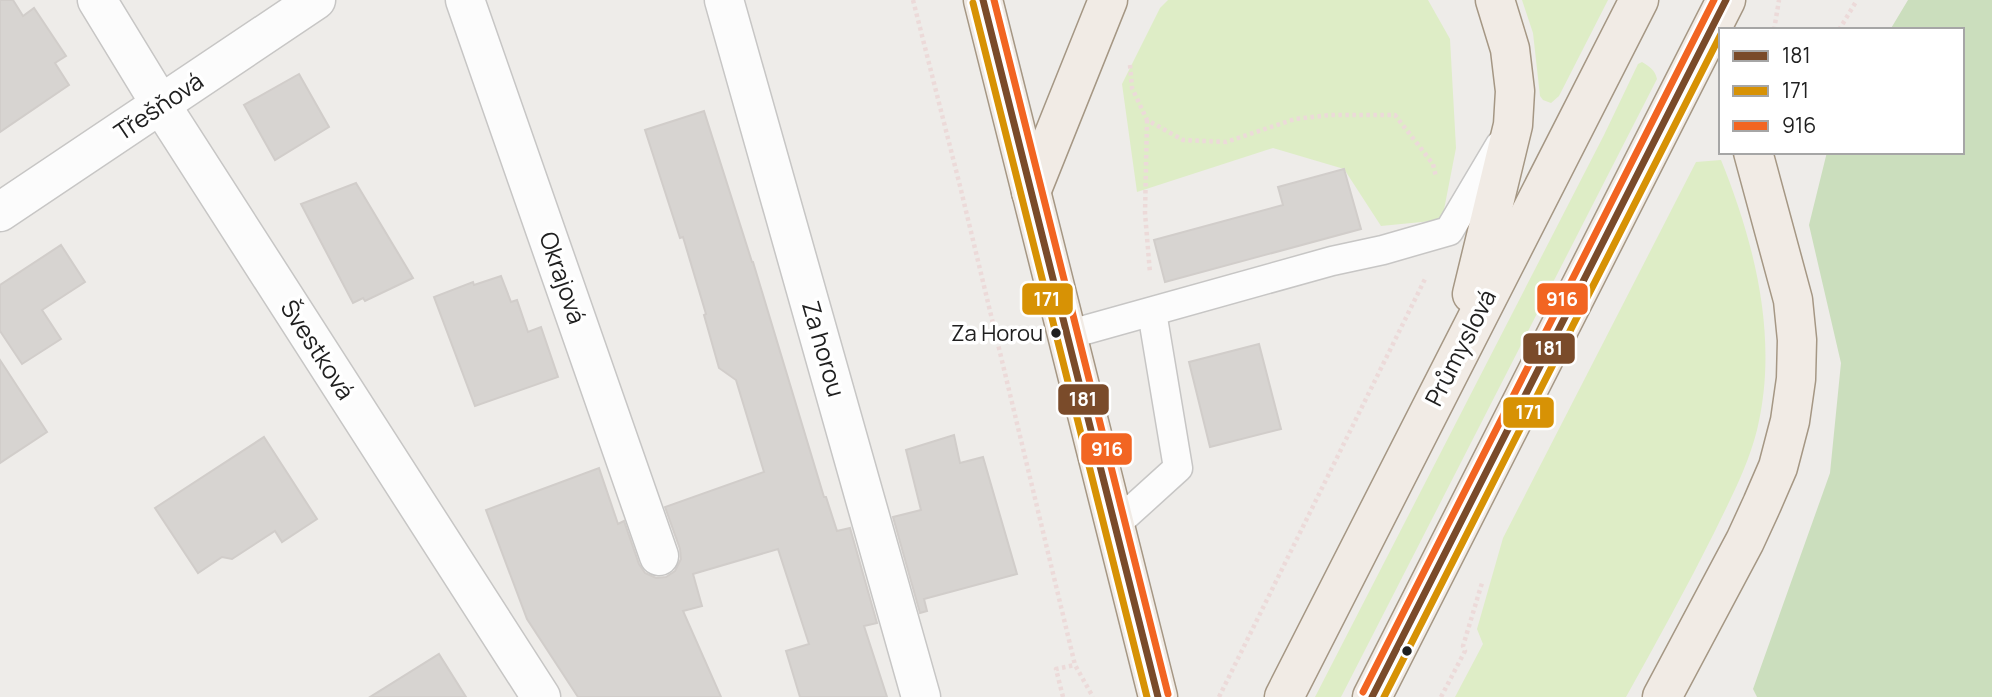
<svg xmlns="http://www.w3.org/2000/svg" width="1992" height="697" font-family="Manrope,sans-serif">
  <rect width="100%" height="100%" fill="#eeece9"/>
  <g fill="#deedc6">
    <polygon points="1168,0 1428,0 1450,39 1456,148 1442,220 1381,226 1344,169 1273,148 1137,192 1122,84 1160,8"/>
    <polygon points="1522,0 1608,0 1559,96 1551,103 1543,100 1540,96 1533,33"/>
    <path d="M1642,62C1650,67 1655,70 1657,79L1341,697H1315L1604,135L1638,64Z"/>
    <path d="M1721,160C1755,244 1779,339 1757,430C1748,466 1730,500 1714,533C1686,589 1656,643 1626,697H1455L1483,644L1477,629L1503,538L1696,162Z"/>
  </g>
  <polygon fill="#cbdebd" points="1908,0 1992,0 1992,697 1757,697 1753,689 1830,473 1841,363 1809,225 1827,152 1962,152 1962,30 1890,30"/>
  <g fill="#d7d4d1" stroke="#d1cdca" stroke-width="2">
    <polygon points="0,0 13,0 23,16 34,8 66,56 55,63 69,85 0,132"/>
    <polygon points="299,74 329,127 275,160 244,105"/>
    <polygon points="704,111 752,262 753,262 824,497 826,497 837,531 850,528 877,623 864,626 887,697 800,697 786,651 809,644 778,549 693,574 702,606 683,611 721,697 578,697 527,619 486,510 599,468 618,524 624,521 639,564 645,573 656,578 666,577 675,571 681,559 680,549 665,507 764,472 736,380 719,368 704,315 706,314 683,237 680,238 645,130"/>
    <polygon points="1344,169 1361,229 1165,282 1154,240 1283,205 1278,187"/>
    <polygon points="356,183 413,278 365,301 363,298 353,303 301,204"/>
    <polygon points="61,245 85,282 42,310 61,339 22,364 0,331 0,285"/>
    <polygon points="501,276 511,302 517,300 528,332 541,327 558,377 475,406 434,297 473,282 474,285"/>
    <polygon points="1259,344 1281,429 1210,447 1189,362"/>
    <polygon points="0,360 47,432 0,463"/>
    <polygon points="954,435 960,463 983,457 1017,574 924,599 927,611 920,613 893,517 921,510 906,450"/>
    <polygon points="264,437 317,519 282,542 275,531 232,559 222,557 198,573 155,508"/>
    <polygon points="439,654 466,697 370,697"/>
  </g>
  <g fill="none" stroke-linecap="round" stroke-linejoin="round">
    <defs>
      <g id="service">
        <polyline points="1067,335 1332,261 1383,250 1449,231 1500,145"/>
        <polyline points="1114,526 1178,468 1152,312"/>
      </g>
      <g id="minor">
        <polyline points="97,0 161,105 541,697"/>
        <polyline points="465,0 659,556"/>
        <polyline points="724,0 921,697"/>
        <polyline points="0,212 316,0"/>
      </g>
      <g id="primary">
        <polyline points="983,0 1158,697"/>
        <polyline points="1031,192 1108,0"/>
        <polyline points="1472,294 1513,125 1515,91 1510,49 1495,0"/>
        <polyline points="1284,697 1639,0"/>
        <polyline points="1372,697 1726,0"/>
        <polyline points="1662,697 1745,541 1762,504 1778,467 1790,421 1796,379 1797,340 1793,300 1753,152"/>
      </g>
    </defs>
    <use href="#service" stroke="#c7c6c5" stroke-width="31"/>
    <use href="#minor" stroke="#c7c6c5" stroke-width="41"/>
    <use href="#primary" stroke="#a59784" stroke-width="41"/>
    <g stroke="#ecdad9" stroke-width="4.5" stroke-dasharray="3.5 3.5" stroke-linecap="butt">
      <polyline points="913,0 960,186 1075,665 1093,697"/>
      <polyline points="1774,30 1779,0"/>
      <polyline points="1839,30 1857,0"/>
      <polyline points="1130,65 1132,88 1147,120 1183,140 1226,142 1295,119 1330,115 1395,115 1433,164 1436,177"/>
      <polyline points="1147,120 1145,213 1150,273"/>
      <polyline points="1063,697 1056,669 1075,665"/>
      <polyline points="1219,697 1426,277"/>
      <polyline points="1441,697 1465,651 1463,646 1482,583"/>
    </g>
    <use href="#service" stroke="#fcfcfc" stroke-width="28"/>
    <use href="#minor" stroke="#fcfcfc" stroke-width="38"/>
    <use href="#primary" stroke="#f1ebe5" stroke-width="38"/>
    <defs>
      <g id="bus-1">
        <polyline points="983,0 1158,697"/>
        <polyline points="1372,697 1726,0"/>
      </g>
      <g id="bus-2">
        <polyline points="973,3 1147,697"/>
        <polyline points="1384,697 1721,34"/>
      </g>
      <g id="bus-3">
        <polyline points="994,0 1168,694"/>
        <polyline points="1363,692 1714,0"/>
      </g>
    </defs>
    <use href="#bus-1" stroke="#fff" stroke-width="12"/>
    <use href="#bus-2" stroke="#fff" stroke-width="12"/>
    <use href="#bus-3" stroke="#fff" stroke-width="12"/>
    <use href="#bus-1" stroke="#7a4b2a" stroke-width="7"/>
    <use href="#bus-2" stroke="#d79205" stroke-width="7"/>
    <use href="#bus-3" stroke="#f26522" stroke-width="7"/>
  </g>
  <g fill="#202020" stroke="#fff" stroke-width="2.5">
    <circle cx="1056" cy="333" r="6"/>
    <circle cx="1407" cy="651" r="6"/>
  </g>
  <g text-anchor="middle" stroke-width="7" stroke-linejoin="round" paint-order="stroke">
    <g font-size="22" fill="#202020" stroke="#fff" text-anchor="end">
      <text x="1043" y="341">Za Horou</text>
    </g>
    <g font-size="24" fill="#202020" stroke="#fff">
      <text transform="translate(159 107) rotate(-34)" y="8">Třešňová</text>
      <text transform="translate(562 278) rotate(71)" y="8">Okrajová</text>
      <text transform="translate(1461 348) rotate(-63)" y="8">Průmyslová</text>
      <text transform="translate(823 349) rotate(74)" y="8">Za horou</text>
      <text transform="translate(317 350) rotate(57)" y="8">Švestková</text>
    </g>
  </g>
  <g stroke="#fff" stroke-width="2.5">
    <rect x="1021" y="282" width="53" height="34" rx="7" fill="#d79205"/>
    <rect x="1536" y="282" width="53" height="34" rx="7" fill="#f26522"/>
    <rect x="1522" y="332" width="54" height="33" rx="7" fill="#7a4b2a"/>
    <rect x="1057" y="383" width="53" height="33" rx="7" fill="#7a4b2a"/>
    <rect x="1502" y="396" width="53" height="33" rx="7" fill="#d79205"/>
    <rect x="1080" y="432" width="53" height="34" rx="7" fill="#f26522"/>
  </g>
  <g font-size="19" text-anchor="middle" font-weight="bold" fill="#fff">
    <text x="1047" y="306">171</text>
    <text x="1562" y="306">916</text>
    <text x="1549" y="355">181</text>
    <text x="1083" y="406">181</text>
    <text x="1529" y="419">171</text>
    <text x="1107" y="456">916</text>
  </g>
  <rect x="1719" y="28" width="245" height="126" fill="#ffffff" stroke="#a6a6a6" stroke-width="2"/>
  <rect x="1733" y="51" width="35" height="10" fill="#7a4b2a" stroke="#a6a6a6" stroke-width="2"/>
  <text x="1782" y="63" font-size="21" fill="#202020">181</text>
  <rect x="1733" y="86" width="35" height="10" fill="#d79205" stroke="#a6a6a6" stroke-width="2"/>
  <text x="1782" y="98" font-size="21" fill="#202020">171</text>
  <rect x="1733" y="121" width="35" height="10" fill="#f26522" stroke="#a6a6a6" stroke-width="2"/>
  <text x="1782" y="133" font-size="21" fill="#202020">916</text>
</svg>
